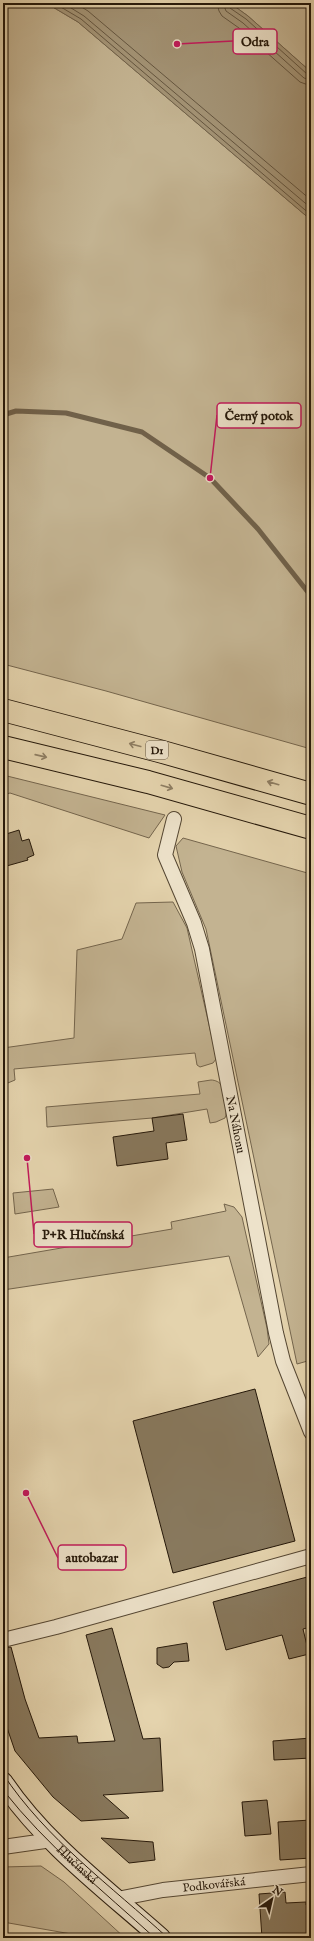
<svg xmlns="http://www.w3.org/2000/svg" width="314" height="1941" font-family="'IM FELL English',serif">
  <rect width="100%" height="100%" fill="#e4d3ad"/>
  <filter id="stains"><feTurbulence type="fractalNoise" baseFrequency=".005" numOctaves="4"/><feColorMatrix values="0 0 0 0 .2 0 0 0 0 .09 0 0 0 0 .02 0 0 0 .5 -.17"/></filter>
  <radialGradient id="worn" r=".72"><stop offset=".6" stop-color="#630" stop-opacity="0"/><stop offset="1" stop-color="#630" stop-opacity=".3"/></radialGradient>
  <g fill="#c3b391" stroke="#74654d">
    <polygon points="3,3 46,3 78,22 311,220 311,749 106,691 3,664"/>
    <polygon points="230,3 311,3 311,72 248,16"/>
    <polygon points="3,775 165,815 149,838 10,793 3,795"/>
    <polygon points="183,838 311,874 311,1360 297,1364 206,929 182,872 176,846"/>
    <polygon points="173,902 187,928 215,1051 216,1059 213,1063 200,1067 197,1065 195,1053 14,1069 15,1080 3,1085 3,1048 74,1038 77,950 122,939 136,903"/>
    <path d="M211,1080C215,1080 220,1082 222,1086C224,1093 228,1112 225,1118L216,1122L210,1123L207,1109L152,1118L47,1127L46,1107L200,1094L198,1082Z"/>
    <polygon points="53,1189 59,1207 15,1214 13,1193"/>
    <polygon points="224,1204 234,1207 242,1217 267,1328 269,1344 258,1357 229,1256 3,1290 3,1258 172,1229 171,1222 226,1211"/>
    <polygon points="41,1866 64,1882 125,1938 94,1938 3,1922 3,1867"/>
  </g>
  <polygon fill="#a39375" stroke="#70614a" points="46,3 230,3 248,16 311,72 311,220 78,22"/>
  <g fill="none" stroke-linecap="round" stroke-linejoin="round">
    <g stroke="#64553f" stroke-width="1">
      <polyline points="54,3 81,19 311,215"/>
      <polyline points="63,3 84,16 311,208"/>
      <polyline points="75,3 88,11 311,200"/>
      <polyline points="217,3 219,11 222,16 239,28 300,82 311,86"/>
      <polyline points="223,3 226,11 243,23 304,78 311,80"/>
      <polyline points="228,3 230,8 246,19 307,74 311,75"/>
    </g>
    <polyline stroke="#70614a" stroke-width="5" points="3,415 16,411 66,413 142,432 210,478 258,529 311,596"/>
  </g>
  <g fill="#88795e" stroke="#241709">
    <polygon points="19,830 22,841 29,839 34,855 27,858 28,860 3,867 3,835"/>
    <polygon points="183,1114 187,1140 166,1143 168,1159 117,1166 113,1137 154,1131 152,1118"/>
    <polygon points="255,1389 295,1541 173,1573 133,1421"/>
    <polygon points="311,1576 311,1627 303,1629 309,1654 289,1659 282,1635 226,1650 213,1602"/>
    <polygon points="112,1628 143,1739 160,1738 163,1791 103,1795 129,1818 81,1821 53,1797 15,1751 3,1716 3,1648 11,1647 25,1699 39,1738 77,1736 78,1743 115,1741 86,1635"/>
    <polygon points="187,1643 189,1661 174,1662 169,1667 163,1668 157,1664 157,1648"/>
    <polygon points="311,1738 311,1758 274,1760 273,1741"/>
    <polygon points="267,1800 271,1834 245,1836 242,1802"/>
    <polygon points="311,1820 311,1858 280,1860 278,1822"/>
    <polygon points="101,1838 153,1842 155,1860 129,1863"/>
    <polygon points="285,1892 286,1903 306,1902 306,1905 311,1905 311,1935 262,1938 259,1894"/>
  </g>
  <g fill="none" stroke-linecap="round" stroke-linejoin="round">
    <defs>
      <g id="street">
        <path id="s1" d="M174,819L165,855L194,923L202,949L276,1333L283,1361L311,1432"/>
        <polyline points="3,1640 56,1627 311,1556"/>
        <polyline points="3,1847 52,1840"/>
        <path id="s2" d="M117,1899L163,1890L311,1874"/>
      </g>
      <g id="secondary">
        <path id="s3" d="M3,1782C43,1842 107,1890 161,1938"/>
      </g>
      <g id="highway">
        <polyline points="3,710 159,751 311,794"/>
        <polyline points="3,747 148,782 311,828"/>
      </g>
    </defs>
    <use href="#street" stroke="#544632" stroke-width="16"/>
    <use href="#secondary" stroke="#241709" stroke-width="21"/>
    <use href="#highway" stroke="#241709" stroke-width="24"/>
    <use href="#street" stroke="#ede2ca" stroke-width="14"/>
    <use href="#secondary" stroke="#ede2ca" stroke-width="19"/>
    <use href="#highway" stroke="#e4d3ad" stroke-width="22"/>
    <g stroke="#241709" stroke-width="1">
      <path d="M3,1774C46,1839 111,1886 168,1938"/>
      <path d="M3,1790C47,1846 102,1890 155,1938"/>
    </g>
  </g>
  <defs><path id="oneway-shaft" d="M-6 0H5M1.5-3L5.5 0L1.5 3" fill="none" stroke-width="1.6" stroke-linecap="round" stroke-linejoin="round"/></defs>
  <g stroke="#8e7e63">
    <use href="#oneway-shaft" transform="translate(135 745) rotate(-165)"/>
    <use href="#oneway-shaft" transform="translate(41 756) rotate(13)"/>
    <use href="#oneway-shaft" transform="translate(273 783) rotate(-164)"/>
    <use href="#oneway-shaft" transform="translate(167 787) rotate(16)"/>
  </g>
  <g text-anchor="middle" stroke-width="3" stroke-linejoin="round" paint-order="stroke">
    <rect fill="#ede2ca" stroke="#605443" stroke-width="1" x="146" y="741" width="22" height="18" rx="3"/>
    <g font-size="11" font-weight="bold" fill="#241709">
      <text x="157" y="754">D1</text>
    </g>
    <g font-size="12" fill="#241709" stroke="#ede2ca">
      <text dy="4" stroke="none"><textPath href="#s1" startOffset="317">Na Náhonu</textPath></text>
      <text dy="4" stroke="none"><textPath href="#s3" startOffset="111">Hlučínská</textPath></text>
      <text dy="4" stroke="none"><textPath href="#s2" startOffset="98">Podkovářská</textPath></text>
    </g>
  </g>
  <path fill="none" stroke="#c2185b" stroke-width="1.5" d="M177 44L233 41M210 478L217 415M27 1158L34 1234M26 1493L58 1558"/>
  <g fill="#c2185b" stroke="#ede2ca" stroke-width="1.5">
    <circle cx="177" cy="44" r="4"/>
    <circle cx="210" cy="478" r="4"/>
    <circle cx="27" cy="1158" r="4"/>
    <circle cx="26" cy="1493" r="4"/>
  </g>
  <g fill="#ede2ca" stroke="#c2185b" stroke-width="1.5">
    <rect x="233" y="29" width="44" height="25" rx="4"/>
    <rect x="217" y="403" width="84" height="25" rx="4"/>
    <rect x="34" y="1222" width="98" height="25" rx="4"/>
    <rect x="58" y="1545" width="68" height="25" rx="4"/>
  </g>
  <g font-size="13" text-anchor="middle" font-weight="bold" fill="#241709">
    <text x="255" y="46">Odra</text>
    <text x="259" y="420">Černý potok</text>
    <text x="83" y="1239">P+R Hlučínská</text>
    <text x="92" y="1562">autobazar</text>
  </g>
  <rect width="314" height="1941" fill="none" stroke="#e4d3ad" stroke-width="16"/>
  <rect x="4" y="4" width="306" height="1933" fill="none" stroke="#241709" stroke-width="2"/>
  <rect x="8" y="8" width="298" height="1925" fill="none" stroke="#241709"/>
  <g transform="translate(272 1899) rotate(34)" stroke="#ede2ca" stroke-width="3" paint-order="stroke">
  <path d="M0-3L7 15L0 10L-7 15Z" fill="#241709"/>
  <text y="-6" font-size="11" font-weight="bold" text-anchor="middle" fill="#241709">N</text>
  </g>
  <rect width="100%" height="100%" filter="url(#stains)"/>
  <rect width="100%" height="100%" fill="url(#worn)"/>
</svg>
